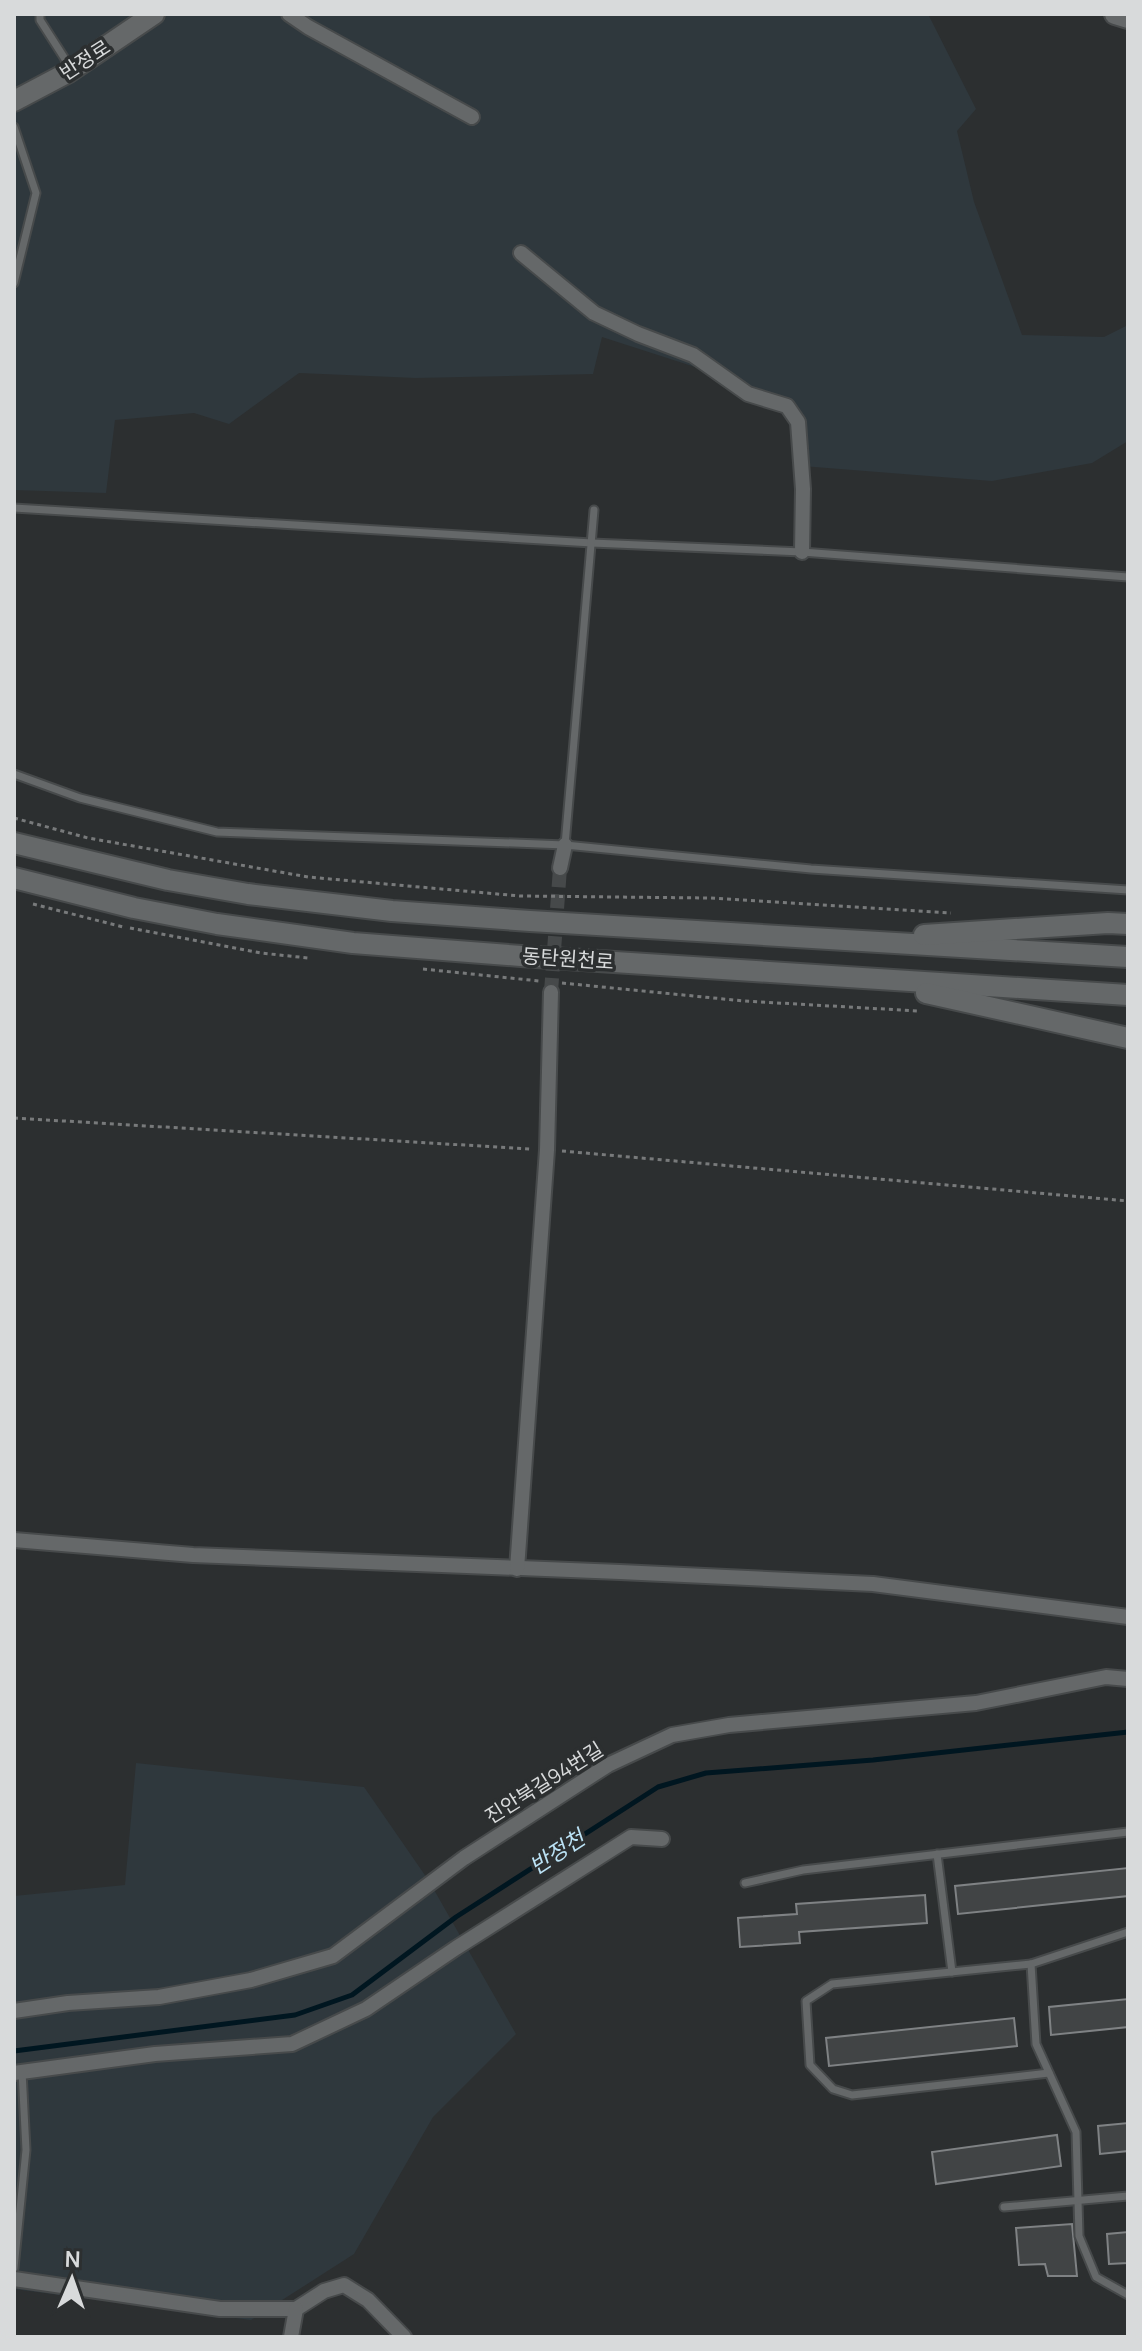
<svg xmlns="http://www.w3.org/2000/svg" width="1142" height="2351" font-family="Manrope,'Noto Sans KR',sans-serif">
  <rect width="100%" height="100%" fill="#2c2f30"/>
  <g fill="#2f383d">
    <polygon points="14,14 928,14 976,109 957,131 974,202 1022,335 1104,337 1128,325 1128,441 1092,463 992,481 802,466 782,401 692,366 602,337 593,374 416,378 299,373 229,424 194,413 115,420 106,493 14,490"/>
    <polygon points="136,1763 364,1787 429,1881 516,2034 433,2117 354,2254 251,2320 14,2289 14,1896 125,1885"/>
  </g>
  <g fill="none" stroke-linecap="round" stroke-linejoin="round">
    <polyline stroke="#001620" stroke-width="5" points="14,2051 295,2015 352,1995 456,1917 658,1787 706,1773 873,1760 1128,1732"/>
  </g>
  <g fill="#414445" stroke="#7f8284" stroke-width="2">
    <polygon points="1128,1868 1128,1896 958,1914 955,1886"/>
    <polygon points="925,1895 927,1923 799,1932 800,1943 740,1947 738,1918 797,1914 796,1904"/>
    <polygon points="1128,1999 1128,2027 1051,2035 1049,2007"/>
    <polygon points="1014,2018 1017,2046 829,2066 826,2038"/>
    <polygon points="1128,2123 1128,2151 1100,2154 1098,2126"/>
    <polygon points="1057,2135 1061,2166 936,2184 932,2152"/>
    <polygon points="1072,2224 1077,2276 1048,2276 1045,2264 1019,2265 1016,2228"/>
    <polygon points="1128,2232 1128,2263 1109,2264 1107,2234"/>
  </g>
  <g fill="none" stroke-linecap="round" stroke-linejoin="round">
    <polyline stroke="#46494a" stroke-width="14" stroke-dasharray="14 7" stroke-linecap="butt" points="551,992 560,868"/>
    <defs>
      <g id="lane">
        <polyline points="40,14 40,20 65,59 67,71"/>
        <polyline points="14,127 36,193 14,283"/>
        <polyline points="14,508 592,543 802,552 1128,577"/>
        <polyline points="14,774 80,798 217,832 565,845 811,869 1128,890"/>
        <polyline points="565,845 594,510"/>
        <polyline points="937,1854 952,1972"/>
        <polyline points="745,1883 803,1870 1128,1832"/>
        <polyline points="1031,1964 1036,2044 1076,2132 1079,2236 1096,2277 1128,2295"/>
        <polyline points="1049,2073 852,2095 833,2089 810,2065 806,2001 832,1984 1031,1964 1128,1932"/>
        <polyline points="1004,2207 1128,2196"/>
        <polyline points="14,2268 26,2150 22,2071"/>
      </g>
      <g id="street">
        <polyline points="289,14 308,27 472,117"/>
        <polyline points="521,253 594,313 638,334 693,355 748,394 787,406 798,422 803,489 802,552"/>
        <polyline points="560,868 565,845"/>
        <polyline points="14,1540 193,1555 620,1572 873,1584 1128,1617"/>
        <polyline points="517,1569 547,1150 551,992"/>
        <polyline points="14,2011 68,2003 159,1997 251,1980 333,1956 464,1858 608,1765 672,1735 729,1725 976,1703 1106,1677 1128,1679"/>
        <polyline points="14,2073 155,2054 292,2044 366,2009 456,1948 631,1837 662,1839"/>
        <polyline points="14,2279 220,2309 296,2309 324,2291 344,2285 368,2300 404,2337"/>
        <polyline points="291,2337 296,2309"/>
      </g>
      <g id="secondary">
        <polyline points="1115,14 1128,18"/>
        <polyline points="14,101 67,73 154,14"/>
        <polyline points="14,843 168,880 248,894 392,911 530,921 1128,957"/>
        <polyline points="14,878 134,908 217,924 353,943 521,956 1128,995"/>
        <polyline points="924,935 1108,923 1128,924"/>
        <polyline points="926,993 1128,1038"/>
      </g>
    </defs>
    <use href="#lane" stroke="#474a4b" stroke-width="11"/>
    <use href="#street" stroke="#474a4b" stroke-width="18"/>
    <use href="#secondary" stroke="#474a4b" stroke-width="24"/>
    <g stroke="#787a7b" stroke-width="3" stroke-dasharray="4 4" stroke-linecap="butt">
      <polyline points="14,818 88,838 308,877 520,896 710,898 951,913"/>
      <polyline points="33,904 123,927"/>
      <polyline points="130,928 261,953 308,958"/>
      <polyline points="423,969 539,981"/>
      <polyline points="562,983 744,1001 918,1011"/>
      <polyline points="14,1118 530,1149"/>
      <polyline points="562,1151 1128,1201"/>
    </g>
    <use href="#lane" stroke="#656869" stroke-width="7"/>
    <use href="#street" stroke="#656869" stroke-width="14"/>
    <use href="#secondary" stroke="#656869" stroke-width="20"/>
  </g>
  <g text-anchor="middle" stroke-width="7" stroke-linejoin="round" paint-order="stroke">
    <g font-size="20" fill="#d8dadb" stroke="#2c2f30">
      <text transform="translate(85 60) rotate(-33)" y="7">반정로</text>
      <text transform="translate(568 959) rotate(4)" y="7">동탄원천로</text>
      <text transform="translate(544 1783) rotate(-32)" y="7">진안북길94번길</text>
    </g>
    <g font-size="22" font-style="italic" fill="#bbe2f5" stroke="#2c2f30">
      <text transform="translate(557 1852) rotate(-33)" y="8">반정천</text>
    </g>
  </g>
  <rect width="1142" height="2351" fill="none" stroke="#d8dadb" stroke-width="32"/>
  <g transform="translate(72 2279) rotate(2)" stroke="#2c2f30" stroke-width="6" paint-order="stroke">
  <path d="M0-6L14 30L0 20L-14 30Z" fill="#d8dadb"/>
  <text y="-12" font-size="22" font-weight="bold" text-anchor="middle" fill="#d8dadb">N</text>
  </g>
</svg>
